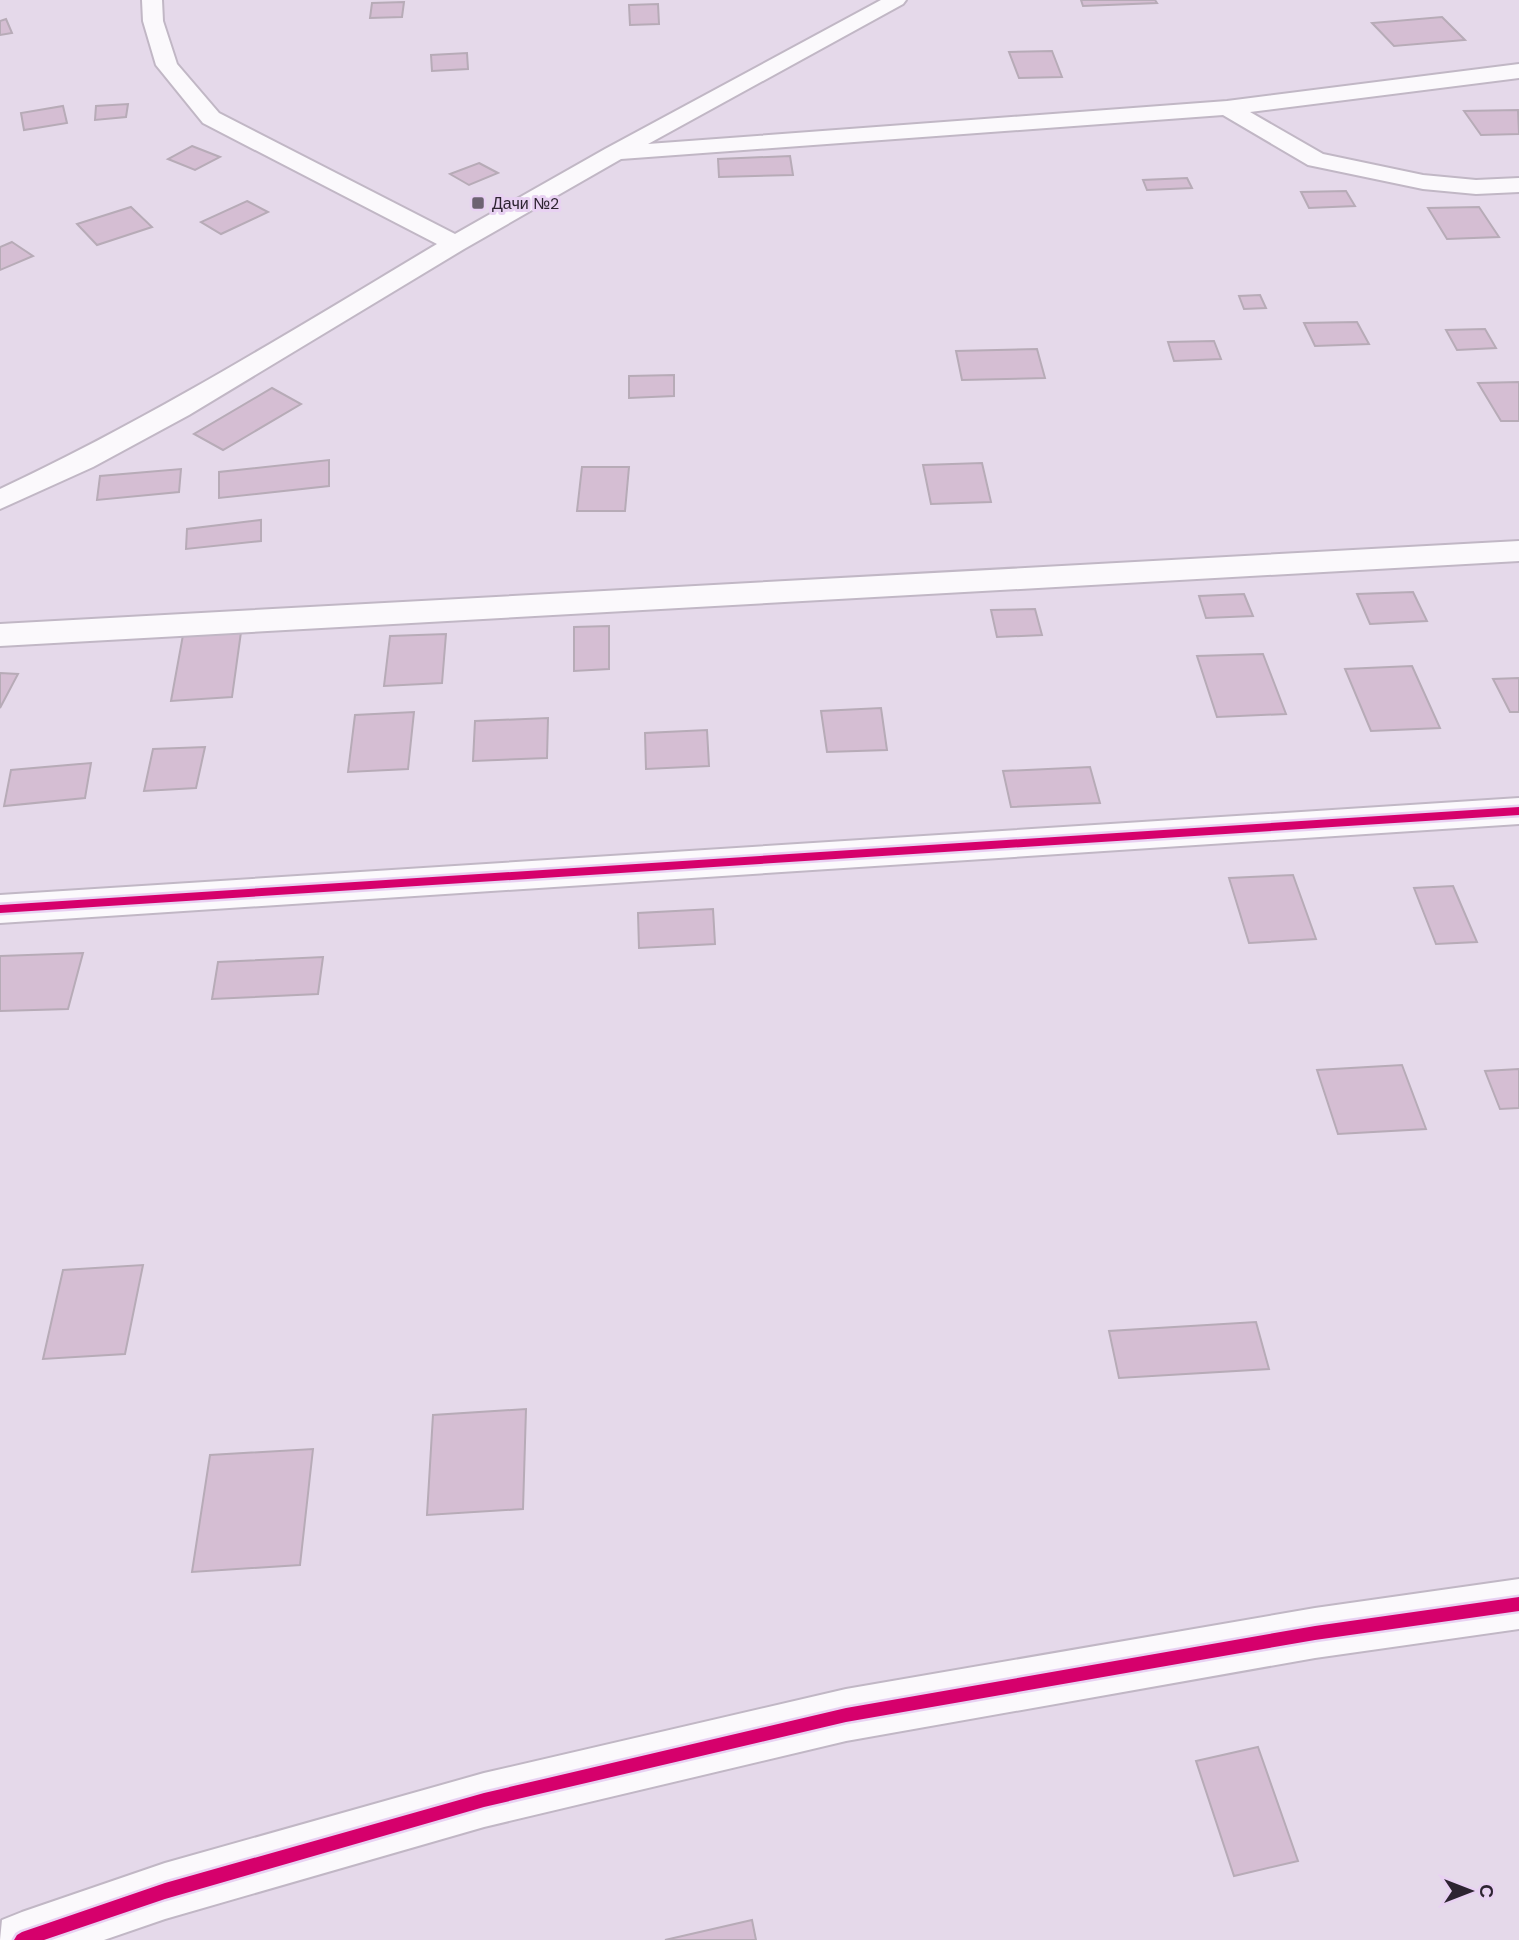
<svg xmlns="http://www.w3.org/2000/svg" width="1519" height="1940" font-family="'DM Sans',sans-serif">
  <rect width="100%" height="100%" fill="#e5d9ea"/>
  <g fill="#d5bed3" stroke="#b7abb7" stroke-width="2">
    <polygon points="1081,0 1155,0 1157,3 1083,6"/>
    <polygon points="404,2 402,17 370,18 372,3"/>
    <polygon points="658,4 659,24 630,25 629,5"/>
    <polygon points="1442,17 1465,40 1394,46 1372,23"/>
    <polygon points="6,19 12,33 0,35 0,21"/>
    <polygon points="1052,51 1062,77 1019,78 1009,52"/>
    <polygon points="467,53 468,69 432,71 431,55"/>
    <polygon points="128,104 126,117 95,120 96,106"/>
    <polygon points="63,106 67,123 24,130 21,113"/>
    <polygon points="1518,110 1519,134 1481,135 1464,111"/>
    <polygon points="192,146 220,157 195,170 168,159"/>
    <polygon points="790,156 793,175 719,177 718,159"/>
    <polygon points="479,163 498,173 469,185 450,174"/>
    <polygon points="1187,178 1192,188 1147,190 1143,180"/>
    <polygon points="1346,191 1355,206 1309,208 1301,192"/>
    <polygon points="247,201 268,212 221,234 201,222"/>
    <polygon points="131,207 152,227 97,245 77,224"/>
    <polygon points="1479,207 1499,237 1447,239 1428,208"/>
    <polygon points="12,242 33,256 0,270 0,247"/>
    <polygon points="1260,295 1266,308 1244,309 1239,296"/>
    <polygon points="1357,322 1369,344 1315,346 1304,323"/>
    <polygon points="1485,329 1496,348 1457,350 1446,330"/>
    <polygon points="1214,341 1221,359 1174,361 1168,342"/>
    <polygon points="1037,349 1045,378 962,380 956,351"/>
    <polygon points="674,375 674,396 629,398 629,376"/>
    <polygon points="1519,382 1519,421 1501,421 1478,383"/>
    <polygon points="272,388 301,404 223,450 194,434"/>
    <polygon points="329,460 329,486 219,498 219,472"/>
    <polygon points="982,463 991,502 931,504 923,465"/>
    <polygon points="582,467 629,467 625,511 577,511"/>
    <polygon points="181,469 179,492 97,500 100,476"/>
    <polygon points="261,520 261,541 186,549 187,529"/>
    <polygon points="1413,592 1427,621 1370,624 1357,594"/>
    <polygon points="1244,594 1253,616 1206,618 1199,596"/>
    <polygon points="1035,609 1042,635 997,637 991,610"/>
    <polygon points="609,626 609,669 574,671 574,627"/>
    <polygon points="241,632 232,697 171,701 183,635"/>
    <polygon points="446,634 442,683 384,686 390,636"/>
    <polygon points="1263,654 1286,714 1217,717 1197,656"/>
    <polygon points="1412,666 1440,728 1371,731 1345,669"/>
    <polygon points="0,673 18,674 0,708"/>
    <polygon points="1519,678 1519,712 1510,712 1493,679"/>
    <polygon points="881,708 887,750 827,752 821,711"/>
    <polygon points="414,712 408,769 348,772 355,715"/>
    <polygon points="548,718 547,758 473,761 475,721"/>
    <polygon points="707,730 709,766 646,769 645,733"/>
    <polygon points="205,747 196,788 144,791 153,749"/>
    <polygon points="91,763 85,798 4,806 11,770"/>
    <polygon points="1090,767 1100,803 1011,807 1003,771"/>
    <polygon points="1293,875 1316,939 1249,943 1229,878"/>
    <polygon points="1453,886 1477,942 1436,944 1414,888"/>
    <polygon points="713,909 715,944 639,948 638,913"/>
    <polygon points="83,953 68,1009 0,1011 0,956"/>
    <polygon points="323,957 318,994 212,999 218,962"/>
    <polygon points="1402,1065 1426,1129 1338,1134 1317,1070"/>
    <polygon points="1519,1069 1519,1108 1500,1109 1485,1071"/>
    <polygon points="143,1265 125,1354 43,1359 63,1270"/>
    <polygon points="1256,1322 1269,1369 1119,1378 1109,1331"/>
    <polygon points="526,1409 523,1509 427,1515 433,1415"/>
    <polygon points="313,1449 300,1565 192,1572 210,1455"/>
    <polygon points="1258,1747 1298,1861 1234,1876 1196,1761"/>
    <polygon points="752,1920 756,1940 665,1940"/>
  </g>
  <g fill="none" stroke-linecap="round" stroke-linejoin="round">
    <defs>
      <g id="minor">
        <path d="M142,0H162L163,21L177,64L219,113L455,234L605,149L881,0H906L903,4L648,144L1227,101L1519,64V78L1250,112L1323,154L1423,175L1476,180L1519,178V192L1476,194L1423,189L1308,165L1223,115L621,159L464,249L189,415L93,467L0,509V489C152,418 293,330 437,244L203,123L156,65L143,21Z"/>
        <polygon points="1519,541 1519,561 0,646 0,624"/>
        <polygon points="1519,798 1519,824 0,923 0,895"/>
        <polygon points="1519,1579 1519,1629 1315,1658 846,1741 484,1827 165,1919 104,1940 0,1940 2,1920 22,1912 165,1863 484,1773 846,1689 1315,1608"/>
      </g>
    </defs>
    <use href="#minor" stroke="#c1b7c5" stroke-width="4"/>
    <use href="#minor" fill="#fbf9fc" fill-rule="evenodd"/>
    <defs>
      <g id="cycleway">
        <polygon points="1519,807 1519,815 0,913 0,905"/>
        <polygon points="1519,1597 1519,1611 1315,1640 846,1722 484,1807 165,1899 44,1940 14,1940 17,1935 22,1932 165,1883 484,1793 846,1708 1315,1626"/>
      </g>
    </defs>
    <use href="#cycleway" stroke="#e8d1f2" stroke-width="5"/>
    <use href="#cycleway" fill="#d6006c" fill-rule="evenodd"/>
  </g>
  <rect fill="#6d6372" stroke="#e8d1f2" stroke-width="2.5" x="471" y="196" width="14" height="14" rx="3.5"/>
  <g text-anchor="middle" stroke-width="6" stroke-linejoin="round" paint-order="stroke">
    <g font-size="16" fill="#2d2431" stroke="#e8d1f2" text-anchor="start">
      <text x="492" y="209">Дачи №2</text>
    </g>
  </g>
  <g transform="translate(1470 1891) rotate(90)" stroke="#e8d1f2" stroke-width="5" paint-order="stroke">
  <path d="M0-5L12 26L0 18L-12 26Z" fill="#2d2431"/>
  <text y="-10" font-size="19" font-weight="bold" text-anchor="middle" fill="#2d2431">С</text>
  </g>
</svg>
